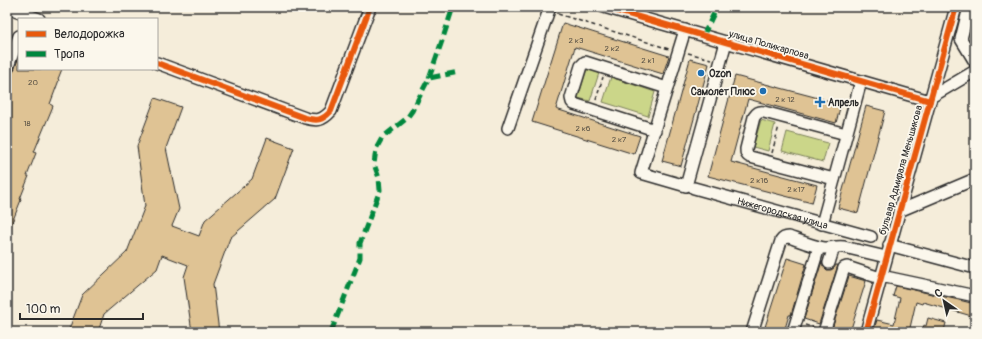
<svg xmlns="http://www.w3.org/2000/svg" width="982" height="339" font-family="Pangolin,sans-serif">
  <rect width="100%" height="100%" fill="#f5edda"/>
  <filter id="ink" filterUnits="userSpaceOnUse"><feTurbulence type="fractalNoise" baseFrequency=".025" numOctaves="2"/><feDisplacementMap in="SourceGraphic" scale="8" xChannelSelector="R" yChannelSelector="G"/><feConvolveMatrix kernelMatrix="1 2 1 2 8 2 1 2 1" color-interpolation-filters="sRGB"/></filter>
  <g filter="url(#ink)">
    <g fill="#cbd689" stroke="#7b805a">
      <polygon points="588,66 600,70 590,101 578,98"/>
      <polygon points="611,77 655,92 648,116 603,102"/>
      <polygon points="761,120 775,124 768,151 753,147"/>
      <polygon points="787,132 828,143 823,162 782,151"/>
    </g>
    <g fill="#dfc394" stroke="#2b2b2b">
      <polygon points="563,23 669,56 663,74 575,47 556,109 640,136 634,154 532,122"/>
      <polygon points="19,56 19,69 62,69 58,79 59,80 50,104 53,106 34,152 36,153 27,176 29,176 20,199 21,200 7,235 7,84 10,75 14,71"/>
      <polygon points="690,59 709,64 681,166 662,161"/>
      <polygon points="735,76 841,104 836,123 748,99 731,162 817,185 812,203 708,176"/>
      <polygon points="155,98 181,107 166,148 179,209 172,226 199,236 205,220 252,179 267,138 294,148 275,199 230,238 213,284 219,332 192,332 184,277 188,265 162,255 157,269 104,314 98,332 68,332 82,295 127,252 145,206 137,146"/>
      <polygon points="866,106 885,111 858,213 838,208"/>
      <polygon points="787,258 806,264 791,315 789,315 784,332 783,332 765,327"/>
      <polygon points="822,261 822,264 824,267 827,270 831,270 834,268 836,265 838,265 819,324 804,319"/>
      <polygon points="849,276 866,281 850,332 831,332"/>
      <polygon points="896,286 959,300 975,304 975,317 923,302 922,304 916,302 909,332 873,332 877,320 894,324 900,298 893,296"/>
      <polygon points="928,318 946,323 944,331 938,329 938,330 941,331 941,332 922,332 924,325 926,326"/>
    </g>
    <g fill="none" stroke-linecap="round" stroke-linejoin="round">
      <defs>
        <g id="minor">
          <polyline points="7,7 39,19"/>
          <polyline points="604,7 930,101"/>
          <polyline points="969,7 961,39 975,62"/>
          <polyline points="685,30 641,173 686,186 726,42"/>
          <path d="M157,63L305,118C317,121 322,121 331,111L370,7"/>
          <polyline points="7,69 19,36"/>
          <polyline points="931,97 975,71"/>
          <polyline points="508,128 550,7"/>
          <polyline points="655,130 574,104 572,102 571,98 581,66 585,62 588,63 667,88"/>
          <path d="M834,179L750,157C746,155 746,153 746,149L754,117C757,113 759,111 764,112L846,134"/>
          <path id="s1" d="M694,188L871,237"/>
          <polyline points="899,211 975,179"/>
          <polyline points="822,224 861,81"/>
          <polyline points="889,245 975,268"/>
          <polyline points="829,263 834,247"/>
          <polyline points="881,276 975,296"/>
          <path d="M752,332L781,241C783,238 785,237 789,237C800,241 812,246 824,248C831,248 837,246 844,247L886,257"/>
          <polyline points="793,332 819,247"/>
          <polyline points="824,332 844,268 847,267 880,278"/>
          <polyline points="866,332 956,7"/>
        </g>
      </defs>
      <use href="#minor" stroke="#2b2b2b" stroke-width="14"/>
      <g stroke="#2b2b2b" stroke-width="1.5" stroke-dasharray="4 3" stroke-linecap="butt">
        <polyline points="558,14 669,49"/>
        <polyline points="688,53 711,59"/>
        <polyline points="596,100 603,77"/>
        <polyline points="772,153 779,126"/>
        <polyline points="805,325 815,328"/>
      </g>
      <use href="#minor" stroke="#fbf7ec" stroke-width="11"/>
      <g stroke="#00873e" stroke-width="5" stroke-dasharray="10 5" stroke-linecap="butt">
        <polyline points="703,36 717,7"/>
        <polyline points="429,78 443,38 453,7"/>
        <polyline points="331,332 360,258 360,243 380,190 379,178 374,164 376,149 382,138 407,118 412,111 429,78 459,72"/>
      </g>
      <defs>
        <g id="cycleway">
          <polyline points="604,7 930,101"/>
          <path d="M157,63L305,118C317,121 322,121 331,111L370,7"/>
          <polyline points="866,332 956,7"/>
        </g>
      </defs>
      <use href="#cycleway" stroke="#fbf7ec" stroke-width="8"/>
      <use href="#cycleway" stroke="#e8590c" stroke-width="6"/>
    </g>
  </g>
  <g fill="#1f6fb2" stroke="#fbf7ec" stroke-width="1.5">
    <circle cx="701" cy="73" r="4"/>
    <circle cx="763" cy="91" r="4"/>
    <path d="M818 96h4v4h4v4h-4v4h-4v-4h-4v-4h4z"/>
  </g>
  <g text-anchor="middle" stroke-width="3.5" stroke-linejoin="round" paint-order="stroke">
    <g font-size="8" fill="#585145">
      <text x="576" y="43">2 к3</text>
      <text x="612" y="51">2 к2</text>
      <text x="648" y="63">2 к1</text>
      <text x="33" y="85">20</text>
      <text x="785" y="102">2 к 12</text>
      <text x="27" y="126">18</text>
      <text x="583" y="131">2 к6</text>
      <text x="619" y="142">2 к7</text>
      <text x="759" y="183">2 к16</text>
      <text x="796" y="192">2 к17</text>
    </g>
    <g font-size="10" fill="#2b2b2b" stroke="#fbf7ec">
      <text transform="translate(769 44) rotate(16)" y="4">улица Поликарпова</text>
      <text transform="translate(900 170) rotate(-74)" y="4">бульвар Адмирала Меньшикова</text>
      <text dy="4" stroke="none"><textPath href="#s1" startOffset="92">Нижегородская улица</textPath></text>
    </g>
    <g font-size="10" font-weight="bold" fill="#2b2b2b" stroke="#fbf7ec" text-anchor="start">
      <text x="709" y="77">Ozon</text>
      <text x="755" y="95" text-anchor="end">Самолет Плюс</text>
      <text x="828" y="106">Апрель</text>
    </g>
  </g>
  <rect width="982" height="339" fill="none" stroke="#fbf7ec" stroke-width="24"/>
  <rect x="12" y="12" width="958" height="315" fill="none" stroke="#2b2b2b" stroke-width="1.5" filter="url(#ink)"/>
  <rect x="18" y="18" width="140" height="52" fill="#fbf7ec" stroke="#a8a59f"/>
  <rect x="26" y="31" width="20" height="6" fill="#e8590c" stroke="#a8a59f"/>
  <text x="54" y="38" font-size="12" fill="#2b2b2b">Велодорожка</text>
  <rect x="26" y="51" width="20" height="6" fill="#00873e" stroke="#a8a59f"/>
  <text x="54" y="58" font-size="12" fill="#2b2b2b">Тропа</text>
  <g transform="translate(944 301) rotate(326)" stroke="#fbf7ec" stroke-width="3" paint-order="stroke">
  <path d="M0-3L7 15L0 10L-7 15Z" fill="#2b2b2b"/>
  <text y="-6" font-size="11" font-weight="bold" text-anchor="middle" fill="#2b2b2b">С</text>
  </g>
  <path d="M20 313v6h123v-6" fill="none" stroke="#2b2b2b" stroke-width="2"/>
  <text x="26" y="313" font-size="12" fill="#2b2b2b" stroke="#fbf7ec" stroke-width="3" paint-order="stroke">100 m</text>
</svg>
